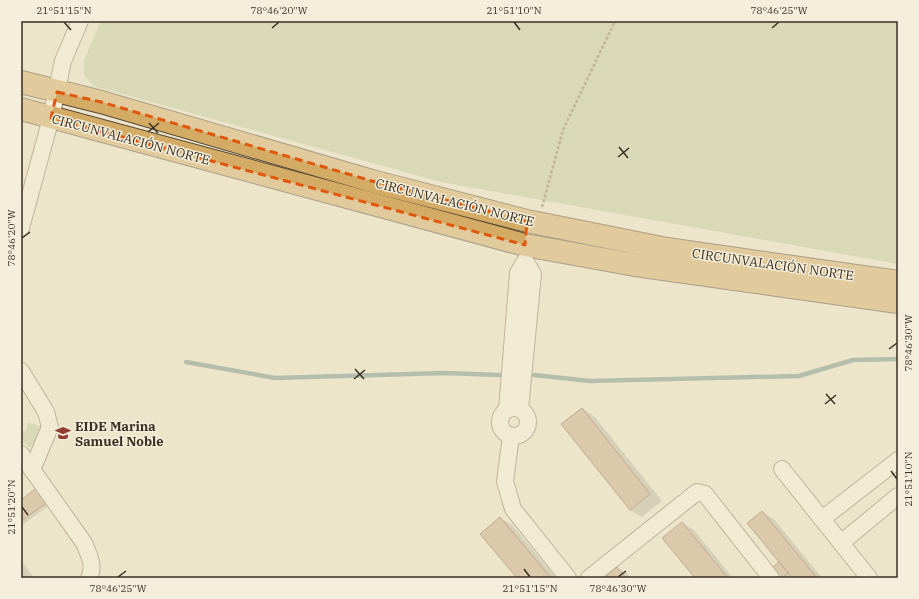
<svg xmlns="http://www.w3.org/2000/svg" width="919" height="599" font-family="'IBM Plex Serif',serif">
  <rect width="100%" height="100%" fill="#ece5cb"/>
  <g fill="#c1ca9f">
    <polygon points="101,21 898,21 898,264 441,182 93,86 84,75 84,60"/>
    <polygon points="28,422 43,427 34,448 28,447 21,437 21,431 26,431"/>
  </g>
  <g fill="#0003">
    <polygon points="582,409 594,416 662,501 642,517 630,510"/>
    <polygon points="21,501 52,503 21,526"/>
    <polygon points="762,512 774,519 822,578 793,578 791,575 787,578 762,578 783,566"/>
    <polygon points="500,518 512,525 556,578 518,578"/>
    <polygon points="682,523 694,530 733,578 696,578"/>
    <polygon points="21,560 34,578 21,578"/>
    <polygon points="617,568 629,575 631,578 605,578"/>
  </g>
  <g fill="none" stroke-linecap="round" stroke-linejoin="round">
    <g stroke="#728f8a" stroke-width="4.5">
      <polyline points="186,362 275,378 444,373 500,375"/>
      <polyline points="534,375 590,381 799,376 853,360 898,359"/>
    </g>
  </g>
  <g fill="#c7a584" stroke="#856548">
    <polygon points="582,408 650,494 630,510 561,424"/>
    <polygon points="39,486 49,501 21,521 21,500"/>
    <polygon points="762,511 817,578 792,578 788,573 747,523"/>
    <polygon points="500,517 551,578 517,578 480,534"/>
    <polygon points="682,522 728,578 695,578 662,538"/>
    <polygon points="779,562 788,573 782,578 760,578"/>
    <polygon points="617,567 626,578 604,578"/>
  </g>
  <g fill="none" stroke-linecap="round" stroke-linejoin="round">
    <defs>
      <g id="minor">
        <polyline points="21,228 51,118 63,61 80,21"/>
        <polyline points="21,371 46,412 50,427 32,470"/>
        <circle cx="514" cy="422" r="14"/>
        <polyline points="507,410 518,273 525,261 533,274 520,409"/>
        <polyline points="511,436 505,481 513,509 568,578"/>
        <path d="M21,454L84,543C89,555 95,566 89,578"/>
        <polyline points="782,469 869,578"/>
        <polyline points="822,519 898,460"/>
        <polyline points="841,543 898,496"/>
        <polyline points="589,578 697,492 705,494 771,578"/>
      </g>
      <g id="highway">
        <polyline points="21,82 101,102 372,181 527,221 667,249 898,282"/>
        <polyline points="21,109 525,245 635,265 898,302"/>
      </g>
    </defs>
    <use href="#minor" stroke="#887860" stroke-width="18"/>
    <use href="#highway" stroke="#564734" stroke-width="24"/>
    <polyline stroke="#887860" stroke-width="2.5" stroke-dasharray="3 2" stroke-linecap="butt" points="542,207 563,130 615,21"/>
    <use href="#minor" stroke="#f7f1de" stroke-width="16"/>
    <use href="#highway" stroke="#d3ab65" stroke-width="22"/>
  </g>
  <path d="M0 0H919V599H0ZM57,92L101,102L372,181L527,221L525,245L51,118Z" fill="#ece5cb" fill-opacity=".55" fill-rule="evenodd"/>
  <path fill="none" stroke="#df570d" stroke-width="3" stroke-dasharray="8 5" stroke-linejoin="round" d="M57,92L101,102L372,181L527,221L525,245L51,118Z"/>
  <path fill="none" stroke="#3a2f22" stroke-width="1.5" d="M64,22L71,30M514,22L520,30M272,28L279,22M772,28L779,22M149,123L158,133M148,132L159,123M619,147L628,158M618,157L629,148M22,238L30,232M889,349L897,343M355,369L364,379M354,379L365,370M826,394L835,404M825,404L836,395M891,471L897,479M22,507L28,515M524,569L530,577M118,577L126,571M618,577L626,571"/>
  <defs>
    <symbol id="school-bare" viewBox="-9 -9 18 18"><path d="M0-5L7-2L0 1L-7-2ZM-4 1L0 2.5L4 1V4Q0 6-4 4Z" fill="#923c35" stroke="#f4eeda" stroke-width="2.5" paint-order="stroke"/></symbol>
  </defs>
  <g fill-rule="evenodd">
    <use href="#school-bare" x="52" y="422" width="22" height="22"/>
  </g>
  <g text-anchor="middle" stroke-width="3" stroke-linejoin="round" paint-order="stroke">
    <g font-size="13" fill="#3a2f22" stroke="#f4eeda">
      <text transform="translate(131 139) rotate(15)" y="5">CIRCUNVALACIÓN NORTE</text>
      <text transform="translate(455 202) rotate(14)" y="5">CIRCUNVALACIÓN NORTE</text>
      <text transform="translate(773 264) rotate(8)" y="5">CIRCUNVALACIÓN NORTE</text>
    </g>
    <g font-size="13" font-weight="bold" fill="#3a2f22" stroke="#f4eeda" text-anchor="start">
      <text x="75" y="431">EIDE Marina<tspan x="75" dy="15">Samuel Noble</tspan></text>
    </g>
  </g>
  <rect width="919" height="599" fill="none" stroke="#f4eeda" stroke-width="44"/>
  <rect x="22" y="22" width="875" height="555" fill="none" stroke="#3a2f22" stroke-width="1.5"/>
  <g font-size="10" text-anchor="middle" fill="#3a2f22">
    <text x="64" y="14">21°51'15"N</text>
    <text x="279" y="14">78°46'20"W</text>
    <text x="514" y="14">21°51'10"N</text>
    <text x="779" y="14">78°46'25"W</text>
    <text transform="translate(11 238) rotate(-90)" y="4">78°46'20"W</text>
    <text transform="translate(908 343) rotate(-90)" y="4">78°46'30"W</text>
    <text transform="translate(908 479) rotate(-90)" y="4">21°51'10"N</text>
    <text transform="translate(11 507) rotate(-90)" y="4">21°51'20"N</text>
    <text x="118" y="592">78°46'25"W</text>
    <text x="530" y="592">21°51'15"N</text>
    <text x="618" y="592">78°46'30"W</text>
  </g>
</svg>
